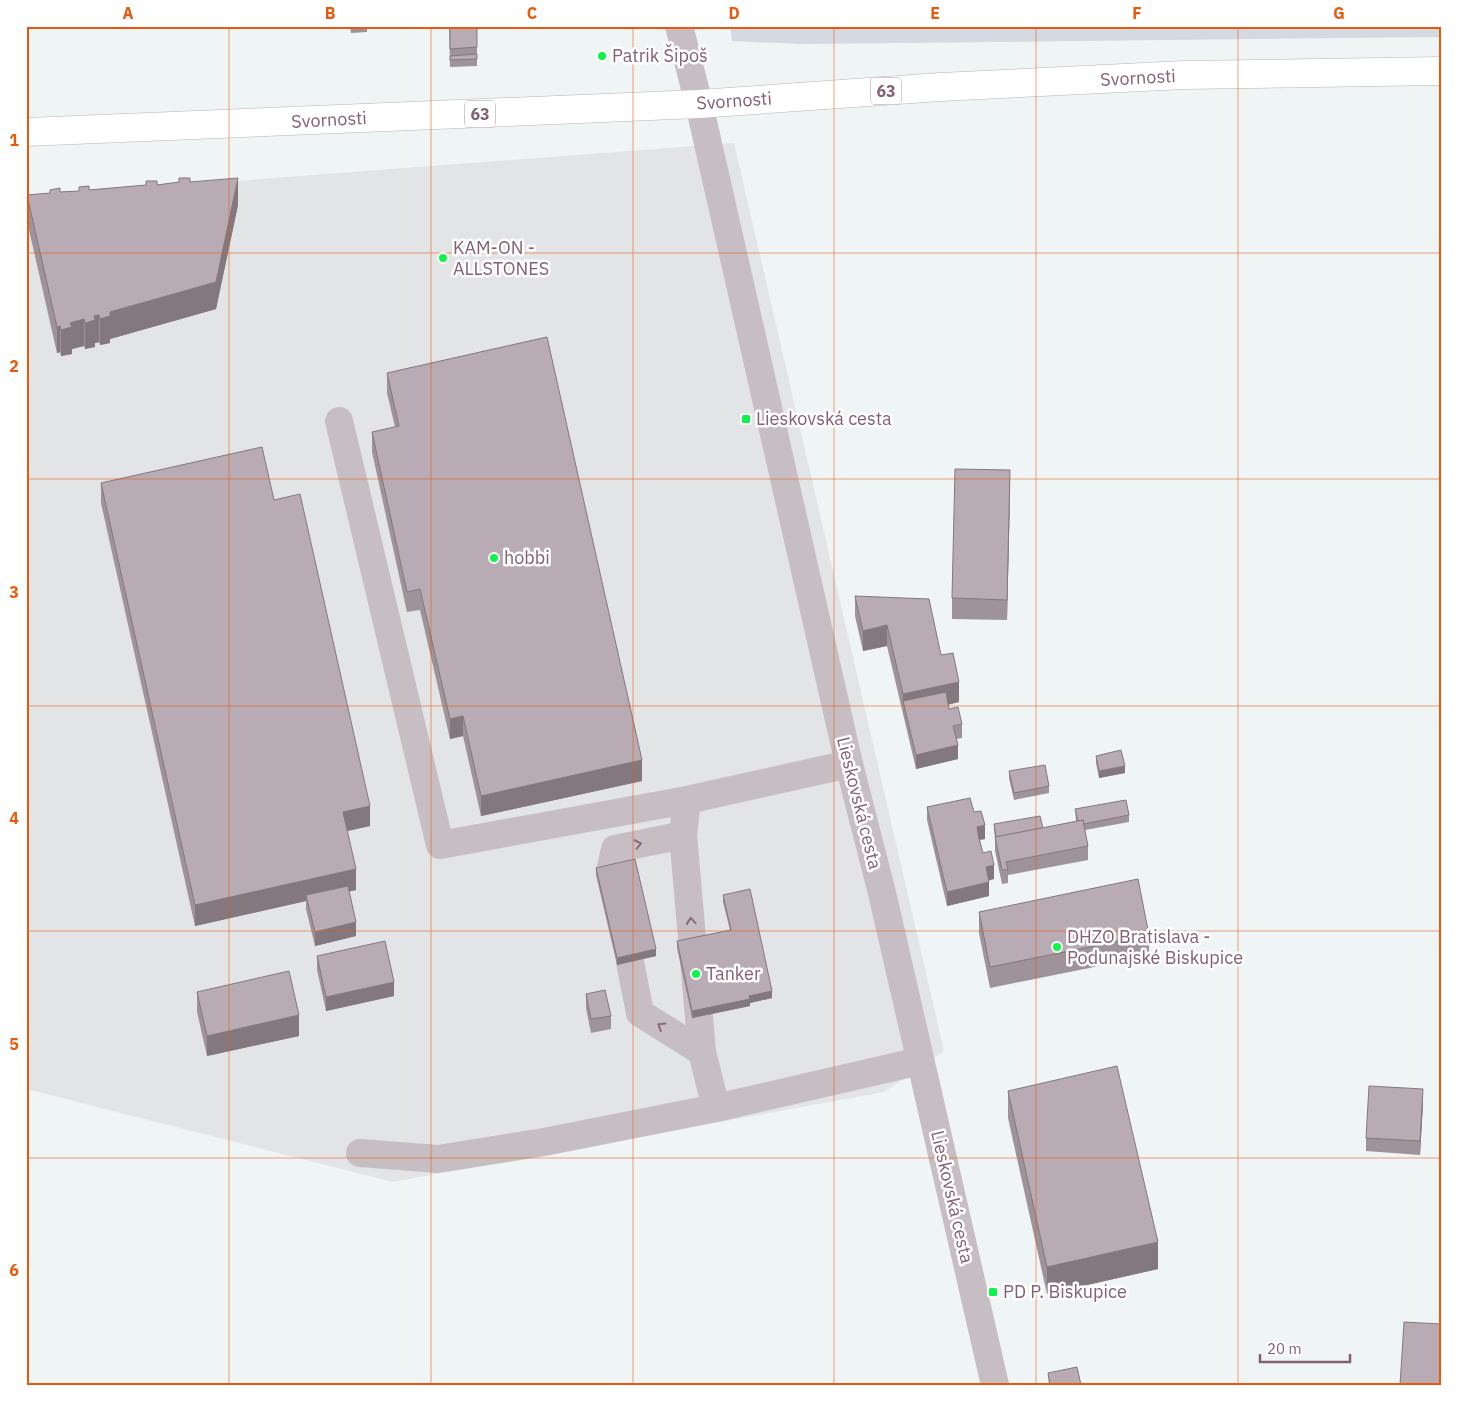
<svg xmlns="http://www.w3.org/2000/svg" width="1467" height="1411" font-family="'IBM Plex Sans',sans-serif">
  <rect width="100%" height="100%" fill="#eff4f4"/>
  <polygon fill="#e3e4e6" points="734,143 944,1051 884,1092 393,1182 26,1089 26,197"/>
  <polygon fill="#d5d9e1" points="730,26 1441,26 1441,37 801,44 732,41"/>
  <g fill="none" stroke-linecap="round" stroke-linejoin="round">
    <defs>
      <polyline id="major" points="26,132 699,104 940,87 1184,75 1441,71"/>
    </defs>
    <use href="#major" stroke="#bbb1b6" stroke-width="29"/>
    <g stroke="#c7bec3" stroke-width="28">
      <polyline points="679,26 699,104 849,764 882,893 995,1385"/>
      <polyline points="339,421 440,845 687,800 849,764"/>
      <polyline points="687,800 683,835 702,1052 716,1108"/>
      <polyline points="610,871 615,849 683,835"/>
      <polyline points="630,962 640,1013 702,1052"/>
      <polyline points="360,1153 438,1159 544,1142 716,1108 920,1061"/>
    </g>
    <use href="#major" stroke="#fff" stroke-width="28"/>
  </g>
  <g fill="#9f939a">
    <polygon points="350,26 367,26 367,32 351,33"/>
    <polygon points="449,26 477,26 477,66 450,67"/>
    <polygon points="190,182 238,205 216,309 110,339 110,343 100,345 99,342 95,343 95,347 85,349 84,346 72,349 72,354 61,356 60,352 57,353 27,221 27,195 50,193 50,190 60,192 79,191 79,187 89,190"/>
    <polygon points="387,373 642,781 481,816 463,736 450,739 420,610 407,612 372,452 372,432 395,427 387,393"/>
    <polygon points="101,483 274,500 370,826 347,831 356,890 349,891 356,936 315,946 306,909 306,901 195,926 101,503"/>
    <polygon points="1010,491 1007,620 952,619 952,598"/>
    <polygon points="855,596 941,655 959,702 948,705 949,709 962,724 962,738 956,739 958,759 916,769 887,646 863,651 855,616"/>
    <polygon points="1096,756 1125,773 1099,778 1096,763"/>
    <polygon points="1009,771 1049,786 1049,793 1014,800 1009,778"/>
    <polygon points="927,807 974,812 985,839 980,840 983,853 994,879 989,880 989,896 947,906 927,820"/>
    <polygon points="1075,809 1129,815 1129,822 1085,830 1088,846 1088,860 1008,875 1008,883 1002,884 995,851 995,837 994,831 994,824 1043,828 1076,821"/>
    <polygon points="596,868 656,956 617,965 596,875"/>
    <polygon points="723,895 772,998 750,1003 750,1006 692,1018 677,948 677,941 730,930 723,902"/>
    <polygon points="979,912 1149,935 1149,956 990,988 979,933"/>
    <polygon points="317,956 394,996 326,1011 317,970"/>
    <polygon points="197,992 299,1036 207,1056 197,1012"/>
    <polygon points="586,994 611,1016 611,1029 591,1033 586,1008"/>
    <polygon points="1008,1091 1158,1269 1047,1294 1008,1118"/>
    <polygon points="1423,1103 1420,1155 1366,1151 1366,1138"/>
    <polygon points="1048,1373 1081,1385 1049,1385"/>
  </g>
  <g fill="#82787d">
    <polygon points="238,178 238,205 216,309 110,339 110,343 100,345 100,319 110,312"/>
    <polygon points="99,315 99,342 95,343 95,347 85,349 85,323 94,316"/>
    <polygon points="84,319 84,346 72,349 72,354 61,356 61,330 70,323"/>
    <polygon points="60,326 60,352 57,353 57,327"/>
    <polygon points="1010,470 1010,491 1007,620 1007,600"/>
    <polygon points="887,625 887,646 863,651 863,631"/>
    <polygon points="959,682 959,702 906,714 903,701 903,694"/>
    <polygon points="463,716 463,736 450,739 450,719"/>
    <polygon points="958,745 958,759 916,769 916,755"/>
    <polygon points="642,760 642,781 481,816 481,796"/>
    <polygon points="1125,766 1125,773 1099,778 1099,771"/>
    <polygon points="370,806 370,826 343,832 343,812"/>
    <polygon points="985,825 985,839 977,840 977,827"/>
    <polygon points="994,865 994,879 986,881 986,867"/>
    <polygon points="356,869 356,890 308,901 306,895 306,901 195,926 195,905"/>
    <polygon points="989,882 989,896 947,906 947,892"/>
    <polygon points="356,922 356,936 315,946 315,932"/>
    <polygon points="656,949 656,956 617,965 617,958"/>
    <polygon points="394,982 394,996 326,1011 326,997"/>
    <polygon points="772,991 772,998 750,1003 750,1006 692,1018 692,1011 749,996"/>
    <polygon points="299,1015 299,1036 207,1056 207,1036"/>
    <polygon points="1423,1089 1423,1103 1420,1155 1420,1141"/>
    <polygon points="1158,1242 1158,1269 1047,1294 1047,1267"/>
  </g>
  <g fill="#b9abb3" stroke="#82787d">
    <polygon points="450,26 477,26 477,47 450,49"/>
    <polygon points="477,54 477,59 450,60 450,56"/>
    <polygon points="179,178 190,178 190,182 238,178 216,282 110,312 110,316 100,319 99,315 94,316 95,320 85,323 84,319 70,323 72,327 61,330 60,326 57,327 27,195 50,193 50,190 60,188 60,192 79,191 79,187 89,186 89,190 146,185 146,181 157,181 157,185 179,182"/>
    <polygon points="547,337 642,760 481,796 463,716 450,719 420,589 407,592 372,432 399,426 387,373"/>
    <polygon points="262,447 274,500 300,494 370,806 343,812 356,869 195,905 101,483"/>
    <polygon points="955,469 1010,470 1007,600 952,598"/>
    <polygon points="855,596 929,599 941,655 953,653 959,682 903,694 887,625 863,631"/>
    <polygon points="946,692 949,709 958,707 962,724 953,726 958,745 916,755 903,701"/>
    <polygon points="1121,750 1125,766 1099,771 1096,756"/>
    <polygon points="1045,765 1049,786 1014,793 1009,771"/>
    <polygon points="970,798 974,812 981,811 985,825 977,827 979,839 983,853 991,851 994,865 986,867 989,882 947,892 927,807"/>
    <polygon points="1126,800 1129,815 1084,824 1083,820 1078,821 1075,809"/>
    <polygon points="1040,816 1043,828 996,837 994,824"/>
    <polygon points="1083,820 1088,846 1006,862 1008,870 1002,870 995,837"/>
    <polygon points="635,859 656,949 617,958 596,868"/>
    <polygon points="1138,879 1149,935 990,967 979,912"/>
    <polygon points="348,886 356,922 315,932 306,895"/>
    <polygon points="750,889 772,991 749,996 750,999 692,1011 677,941 731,930 723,895"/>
    <polygon points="385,941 394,982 326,997 317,956"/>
    <polygon points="289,971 299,1015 207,1036 197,992"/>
    <polygon points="605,990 611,1016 591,1019 586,994"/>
    <polygon points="1117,1066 1158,1242 1047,1267 1008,1091"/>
    <polygon points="1369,1086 1423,1089 1420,1141 1366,1138"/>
    <polygon points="1404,1322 1441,1324 1441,1385 1400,1385"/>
    <polygon points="1077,1367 1081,1385 1050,1385 1048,1373"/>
  </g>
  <defs><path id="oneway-chevron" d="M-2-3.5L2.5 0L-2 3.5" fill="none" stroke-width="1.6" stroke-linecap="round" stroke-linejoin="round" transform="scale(1.25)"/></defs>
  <g stroke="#8b697b">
    <use href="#oneway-chevron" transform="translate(638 844) rotate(-12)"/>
    <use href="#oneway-chevron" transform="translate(691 921) rotate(-95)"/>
    <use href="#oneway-chevron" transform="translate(661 1026) rotate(-148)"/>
  </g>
  <path fill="none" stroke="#e8590c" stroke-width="1" stroke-opacity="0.55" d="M229,26V1385M431,26V1385M633,26V1385M834,26V1385M1036,26V1385M1238,26V1385M26,253H1441M26,479H1441M26,706H1441M26,931H1441M26,1158H1441"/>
  <g fill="#0ff44a" stroke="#fff" stroke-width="2">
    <circle cx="602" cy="56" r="5"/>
    <circle cx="443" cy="258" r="5"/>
    <rect x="741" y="414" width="10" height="10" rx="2.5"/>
    <circle cx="494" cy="558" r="5"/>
    <circle cx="1057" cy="947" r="5"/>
    <circle cx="696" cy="974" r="5"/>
    <rect x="988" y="1287" width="10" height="10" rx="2.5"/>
  </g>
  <g text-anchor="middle" stroke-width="5" stroke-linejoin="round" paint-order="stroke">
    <g fill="#fff" stroke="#a9909d" stroke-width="1">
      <rect x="871" y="77.5" width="30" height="27" rx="4"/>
      <rect x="465" y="100.5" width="30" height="27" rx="4"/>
    </g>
    <g font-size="16" font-weight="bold" fill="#846073">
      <text x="886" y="97">63</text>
      <text x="480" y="120">63</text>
    </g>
    <g font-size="18" fill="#846073" stroke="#fff" text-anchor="start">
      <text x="612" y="62">Patrik Šipoš</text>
      <text x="453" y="254">KAM-ON -<tspan x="453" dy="21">ALLSTONES</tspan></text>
      <text x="756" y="425">Lieskovská cesta</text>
      <text x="504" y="564">hobbi</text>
      <text x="1067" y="943">DHZO Bratislava -<tspan x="1067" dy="21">Podunajské Biskupice</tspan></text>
      <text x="706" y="980">Tanker</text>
      <text x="1003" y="1298">PD P. Biskupice</text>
    </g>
    <g font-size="18" fill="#846073" stroke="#fff">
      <text transform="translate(1138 78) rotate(-3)" y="6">Svornosti</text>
      <text transform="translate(734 101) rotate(-4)" y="6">Svornosti</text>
      <text transform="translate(329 120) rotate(-3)" y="6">Svornosti</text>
      <text transform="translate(859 803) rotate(76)" y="6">Lieskovská cesta</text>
      <text transform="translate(952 1197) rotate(77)" y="6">Lieskovská cesta</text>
    </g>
  </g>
  <rect width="1467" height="1411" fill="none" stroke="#ffffff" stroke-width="55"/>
  <path d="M1260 1354v8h90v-8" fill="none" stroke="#846073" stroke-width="2.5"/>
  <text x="1267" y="1354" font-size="15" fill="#846073" stroke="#ffffff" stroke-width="4" paint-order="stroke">20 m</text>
  <rect x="28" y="28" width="1412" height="1356" fill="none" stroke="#e8590c" stroke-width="2"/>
  <g font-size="16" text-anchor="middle" font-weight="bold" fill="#e8590c">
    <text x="128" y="19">A</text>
    <text x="330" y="19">B</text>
    <text x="532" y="19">C</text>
    <text x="734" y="19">D</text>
    <text x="935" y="19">E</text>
    <text x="1137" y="19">F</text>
    <text x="1339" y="19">G</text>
    <text x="14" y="146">1</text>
    <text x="14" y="372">2</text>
    <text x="14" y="598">3</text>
    <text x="14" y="824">4</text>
    <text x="14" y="1050">5</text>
    <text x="14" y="1276">6</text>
  </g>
</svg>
